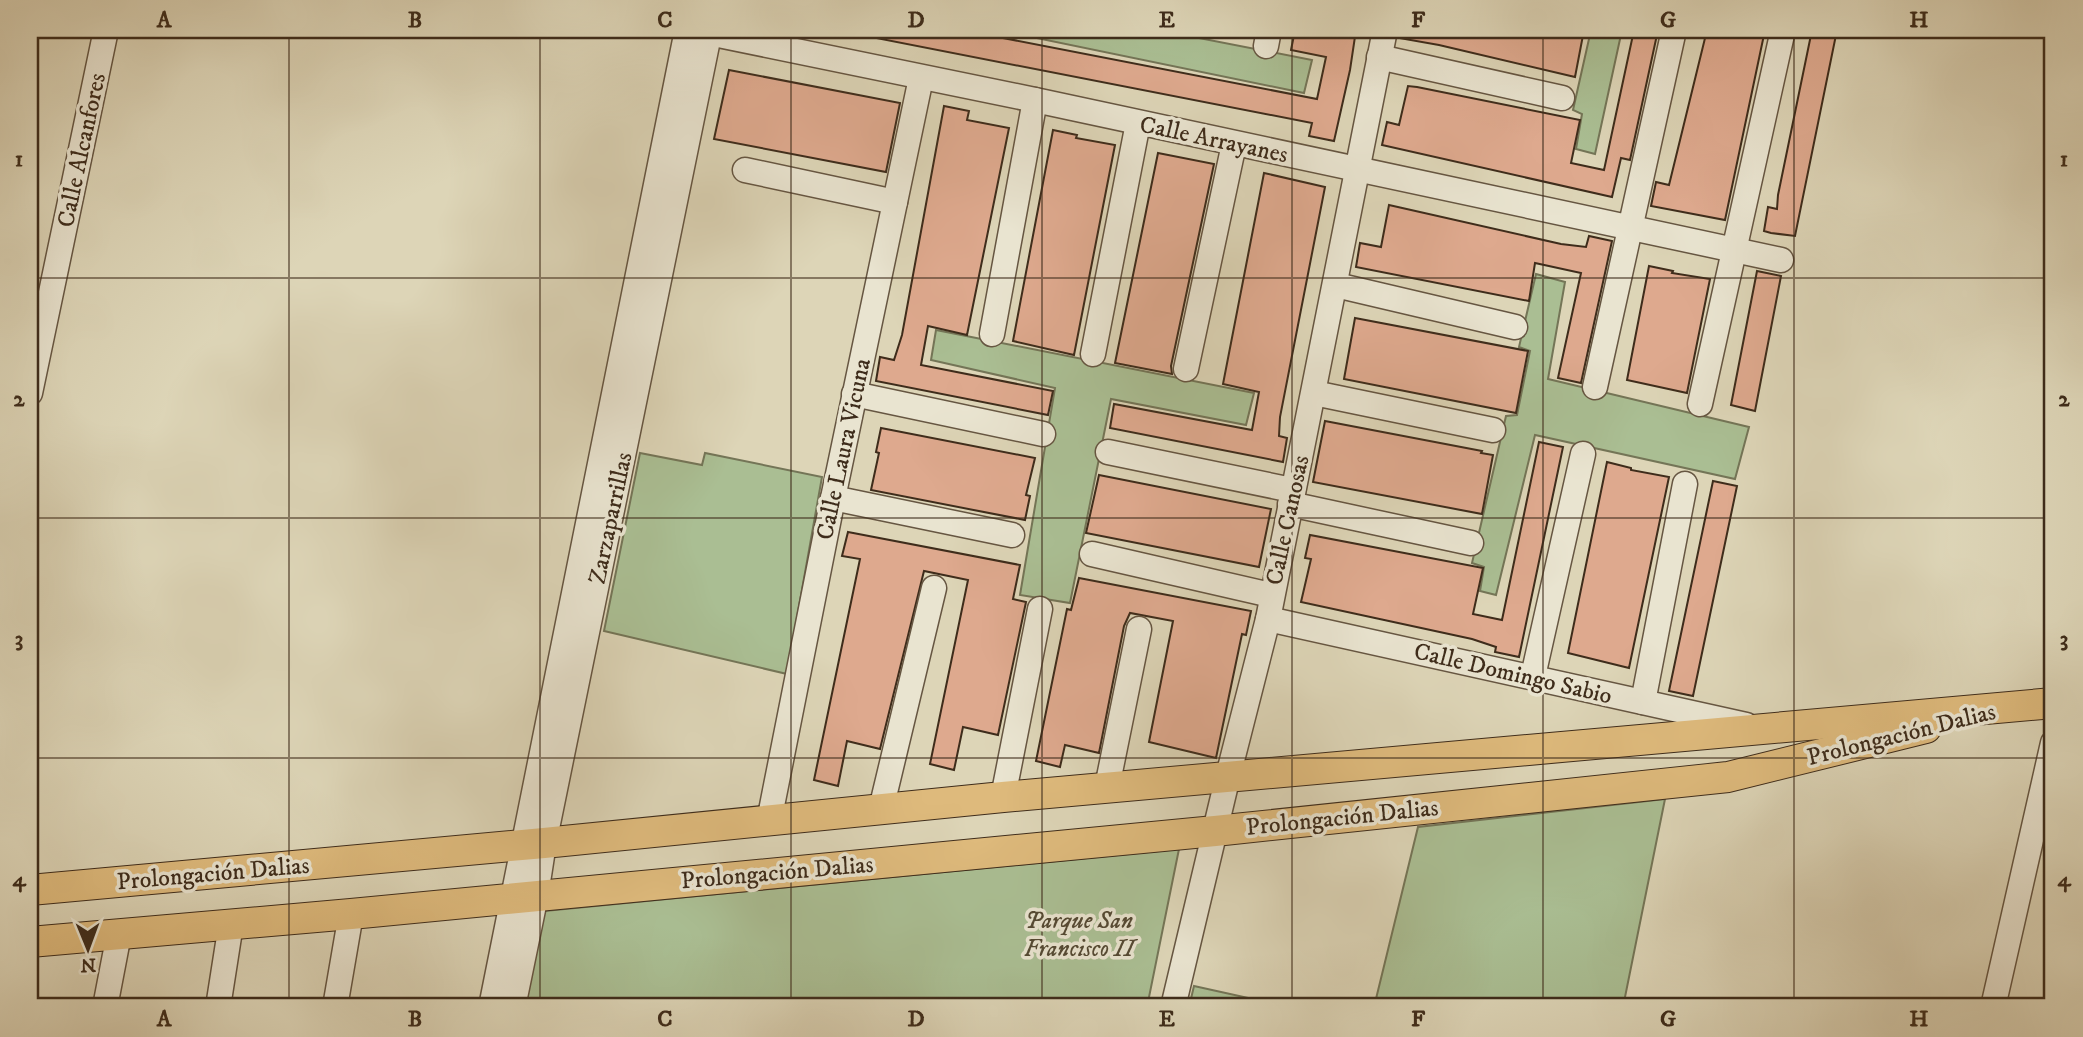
<svg xmlns="http://www.w3.org/2000/svg" width="2083" height="1037" font-family="'IM FELL DW Pica',serif">
  <rect width="100%" height="100%" fill="#ddd5b7"/>
  <filter id="stains"><feTurbulence type="fractalNoise" baseFrequency=".00286" numOctaves="4"/><feColorMatrix values="0 0 0 0 .2 0 0 0 0 .09 0 0 0 0 .02 0 0 0 .5 -.17"/></filter>
  <radialGradient id="worn" r=".72"><stop offset=".6" stop-color="#630" stop-opacity="0"/><stop offset="1" stop-color="#630" stop-opacity=".3"/></radialGradient>
  <g fill="#aabe93" stroke="#747557" stroke-width="2">
    <polygon points="998,30 1158,30 1312,60 1304,93"/>
    <polygon points="1591,30 1622,30 1595,154 1576,149 1582,114 1573,110"/>
    <polygon points="1536,274 1565,282 1548,379 1749,427 1735,479 1535,435 1496,595 1480,591 1484,567 1472,563 1506,416 1517,415 1530,351 1519,347"/>
    <polygon points="936,330 1254,393 1246,425 1111,399 1070,603 1020,595 1055,388 931,360"/>
    <polygon points="640,453 702,465 705,453 822,477 787,674 604,631"/>
    <polygon points="1665,799 1623,1007 1374,1007 1418,827"/>
    <polygon points="1179,849 1147,1007 507,1007 524,913"/>
    <polygon points="1194,986 1289,1007 1189,1007"/>
  </g>
  <g fill="#dea98e" stroke="#3e2c1b" stroke-width="2">
    <polygon points="871,30 962,30 1317,99 1326,57 1291,50 1295,30 1356,30 1350,70 1334,141 1309,136 1312,123 871,37"/>
    <polygon points="1399,30 1584,30 1575,77 1439,45 1399,38"/>
    <polygon points="1634,30 1658,30 1630,160 1621,158 1612,197 1382,145 1387,122 1399,125 1408,86 1417,87 1580,120 1571,163 1604,170"/>
    <polygon points="1707,30 1765,30 1725,220 1651,206 1656,182 1669,185"/>
    <polygon points="1812,30 1837,30 1795,236 1771,233 1764,231 1768,207 1777,209 1778,195"/>
    <polygon points="729,70 900,103 886,172 714,139"/>
    <polygon points="944,106 969,111 967,120 1009,128 967,335 928,326 921,365 1053,391 1048,415 876,381 880,357 894,360 902,335"/>
    <polygon points="1053,130 1077,135 1076,138 1115,145 1074,355 1013,341"/>
    <polygon points="1158,153 1214,164 1171,366 1172,374 1115,363"/>
    <polygon points="1264,173 1325,187 1280,417 1279,436 1287,438 1283,462 1110,428 1114,404 1252,430 1259,392 1223,384"/>
    <polygon points="1389,205 1561,244 1586,247 1589,236 1612,241 1581,383 1558,378 1581,273 1535,263 1529,301 1356,267 1360,243 1381,247"/>
    <polygon points="1649,266 1673,271 1672,273 1710,279 1687,393 1627,380"/>
    <polygon points="1757,271 1781,276 1755,411 1731,405"/>
    <polygon points="1355,318 1528,351 1516,413 1344,379"/>
    <polygon points="1325,421 1482,451 1481,453 1493,455 1482,514 1313,482"/>
    <polygon points="881,428 1035,458 1026,495 1030,496 1025,520 871,490 879,453 876,452"/>
    <polygon points="1539,442 1563,447 1519,657 1495,652 1496,647 1472,639 1301,602 1311,559 1305,558 1310,535 1483,568 1473,614 1502,620"/>
    <polygon points="1607,462 1631,468 1631,470 1669,477 1629,668 1568,653"/>
    <polygon points="1099,475 1271,509 1259,567 1086,533"/>
    <polygon points="1713,481 1737,486 1693,696 1669,691"/>
    <polygon points="848,532 1020,565 1013,599 1026,602 998,735 963,727 954,770 930,764 968,580 924,571 880,749 847,741 838,786 814,780 860,559 842,556"/>
    <polygon points="1079,578 1251,611 1246,635 1242,634 1216,758 1149,742 1173,621 1130,613 1124,626 1099,753 1065,745 1060,767 1036,761 1067,609 1071,610"/>
  </g>
  <g fill="none" stroke-linecap="round" stroke-linejoin="round">
    <defs>
      <g id="minor">
        <polyline points="694,30 1035,100 1781,260"/>
        <polyline points="1266,46 1269,30"/>
        <polyline points="1379,57 1562,98"/>
        <polyline points="745,170 895,202"/>
        <polyline points="1336,285 1515,327"/>
        <polyline points="992,334 1035,100"/>
        <polyline points="1093,354 1138,123"/>
        <polyline points="1186,369 1234,144"/>
        <polyline points="1595,387 1674,30"/>
        <polyline points="30,393 106,30"/>
        <polyline points="1314,393 1493,430"/>
        <polyline points="854,394 1043,434"/>
        <polyline points="1700,404 1783,30"/>
        <polyline points="1108,452 1292,490"/>
        <polyline points="833,498 1012,535"/>
        <polyline points="1290,504 1471,543"/>
        <polyline points="1092,554 1271,595"/>
        <polyline points="1268,619 1746,725"/>
        <polyline points="1533,676 1583,454"/>
        <polyline points="1643,702 1685,484"/>
        <polyline points="1107,787 1139,629"/>
        <polyline points="1003,797 1040,609"/>
        <polyline points="881,809 934,588"/>
        <polyline points="769,821 833,498 921,78"/>
        <polyline points="105,1007 119,934"/>
        <polyline points="218,1007 231,924"/>
        <polyline points="335,1007 351,914"/>
        <polyline points="491,1007 687,30"/>
        <polyline points="513,1007 536,895 544,843 710,30"/>
        <polyline points="1173,1007 1228,776 1268,619 1385,30"/>
        <polyline points="1993,1007 2053,743"/>
      </g>
      <g id="major">
        <polyline points="30,890 544,843 1003,797 2053,703"/>
        <polyline points="30,942 351,914 1215,831 1728,777 1926,728"/>
      </g>
    </defs>
    <use href="#minor" stroke="#665642" stroke-width="27"/>
    <use href="#major" stroke="#3e2c1b" stroke-width="32"/>
    <use href="#minor" stroke="#e9e4d0" stroke-width="24"/>
    <use href="#major" stroke="#deba7c" stroke-width="30"/>
  </g>
  <path fill="none" stroke="#3e2c1b" stroke-width="2" stroke-opacity="0.55" d="M289,30V1007M540,30V1007M791,30V1007M1042,30V1007M1292,30V1007M1543,30V1007M1794,30V1007M30,278H2053M30,518H2053M30,758H2053"/>
  <g text-anchor="middle" stroke-width="7" stroke-linejoin="round" paint-order="stroke">
    <g font-size="24" fill="#3e2c1b" stroke="#e9e4d0">
      <text transform="translate(1214 139) rotate(12)" y="8">Calle Arrayanes</text>
      <text transform="translate(81 150) rotate(-78)" y="8">Calle Alcanfores</text>
      <text transform="translate(843 449) rotate(-78)" y="8">Calle Laura Vicuna</text>
      <text transform="translate(610 518) rotate(-78)" y="8">Zarzaparrillas</text>
      <text transform="translate(1287 520) rotate(-78)" y="8">Calle Canosas</text>
      <text transform="translate(1513 673) rotate(13)" y="8">Calle Domingo Sabio</text>
      <text transform="translate(1901 734) rotate(-14)" y="8">Prolongación Dalias</text>
      <text transform="translate(1342 817) rotate(-6)" y="8">Prolongación Dalias</text>
      <text transform="translate(777 872) rotate(-5)" y="8">Prolongación Dalias</text>
      <text transform="translate(213 873) rotate(-5)" y="8">Prolongación Dalias</text>
    </g>
    <g font-size="24" font-style="italic" fill="#544933" stroke="#e9e4d0">
      <text x="1079" y="928">Parque San<tspan x="1079" dy="28">Francisco II</tspan></text>
    </g>
  </g>
  <rect width="2083" height="1037" fill="none" stroke="#ddd5b7" stroke-width="77"/>
  <g transform="translate(88 949) rotate(179)" stroke="#e9e4d0" stroke-width="5" paint-order="stroke">
  <path d="M0-5L12 26L0 18L-12 26Z" fill="#3e2c1b"/>
  <text y="-10" font-size="19" font-weight="bold" text-anchor="middle" fill="#3e2c1b">N</text>
  </g>
  <rect x="38" y="38" width="2006" height="960" fill="none" stroke="#3e2c1b" stroke-width="2.5"/>
  <g font-size="23" text-anchor="middle" font-weight="bold" fill="#3e2c1b">
    <text x="164" y="27">A</text>
    <text x="415" y="27">B</text>
    <text x="665" y="27">C</text>
    <text x="916" y="27">D</text>
    <text x="1167" y="27">E</text>
    <text x="1418" y="27">F</text>
    <text x="1668" y="27">G</text>
    <text x="1919" y="27">H</text>
    <text x="19" y="166">1</text>
    <text x="2064" y="166">1</text>
    <text x="19" y="406">2</text>
    <text x="2064" y="406">2</text>
    <text x="19" y="646">3</text>
    <text x="2064" y="646">3</text>
    <text x="19" y="886">4</text>
    <text x="2064" y="886">4</text>
    <text x="164" y="1026">A</text>
    <text x="415" y="1026">B</text>
    <text x="665" y="1026">C</text>
    <text x="916" y="1026">D</text>
    <text x="1167" y="1026">E</text>
    <text x="1418" y="1026">F</text>
    <text x="1668" y="1026">G</text>
    <text x="1919" y="1026">H</text>
  </g>
  <rect width="100%" height="100%" filter="url(#stains)"/>
  <rect width="100%" height="100%" fill="url(#worn)"/>
</svg>
